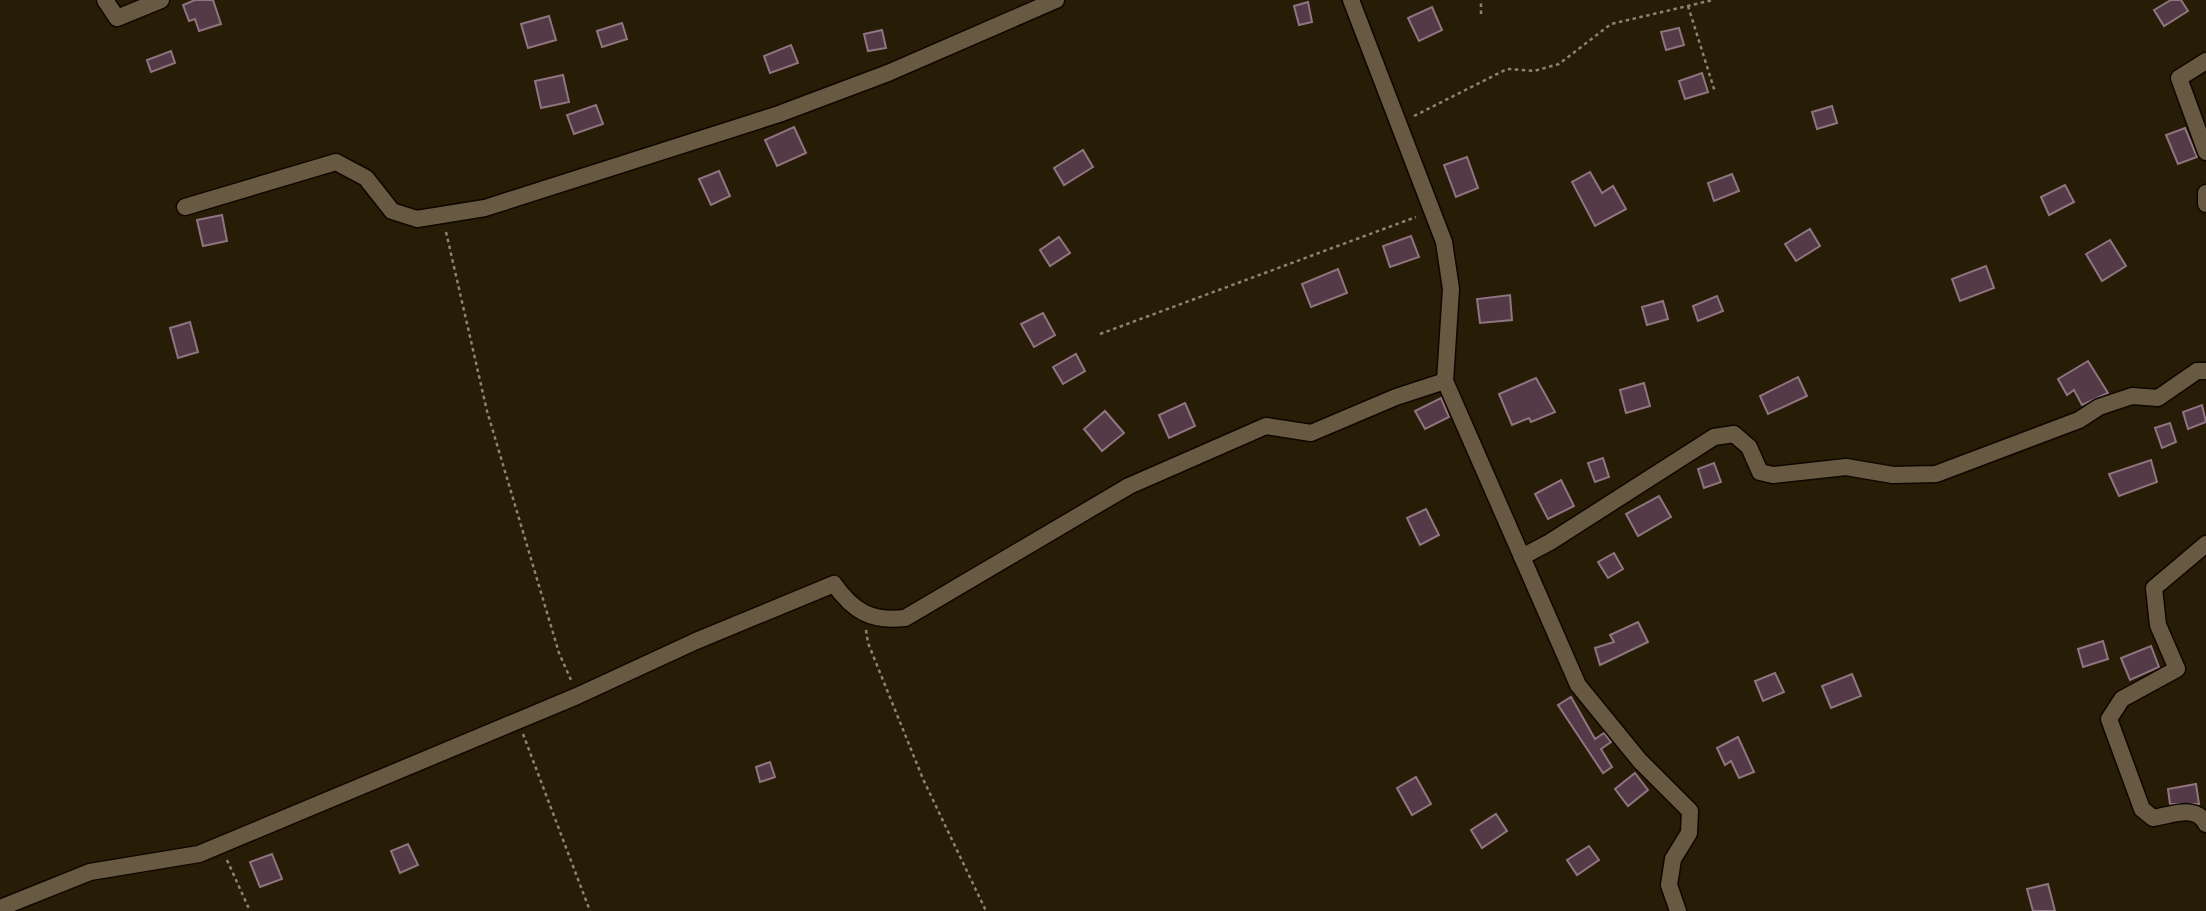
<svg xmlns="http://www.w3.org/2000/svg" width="2206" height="911" font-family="Karla,sans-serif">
  <rect width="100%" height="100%" fill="#271c05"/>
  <g fill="#533a46" stroke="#917481" stroke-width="2">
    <polygon points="195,0 213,0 221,24 199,31 195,19 189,21 183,5"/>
    <polygon points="2171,0 2181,0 2188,11 2164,26 2154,10"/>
    <polygon points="1308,2 1312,22 1299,25 1294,6"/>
    <polygon points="1432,7 1442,30 1419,41 1408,18"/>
    <polygon points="549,16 556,40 528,48 521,24"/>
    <polygon points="622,23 627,39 602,47 597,31"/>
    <polygon points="1679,28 1684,45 1666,50 1661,32"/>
    <polygon points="882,30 886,48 868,51 864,34"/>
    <polygon points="791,45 798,63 770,73 764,56"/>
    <polygon points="171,51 175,63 151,72 147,60"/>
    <polygon points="1702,73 1708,92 1685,99 1679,81"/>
    <polygon points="563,75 569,102 541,108 535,81"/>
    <polygon points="596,105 603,124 574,134 567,115"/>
    <polygon points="1832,106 1837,123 1817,129 1812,112"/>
    <polygon points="794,127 806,153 777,166 765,140"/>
    <polygon points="2185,128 2197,157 2178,164 2166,135"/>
    <polygon points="1083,150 1093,167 1064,185 1054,168"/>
    <polygon points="1467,157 1478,188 1456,197 1444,165"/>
    <polygon points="719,171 730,196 711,205 699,179"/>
    <polygon points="1590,172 1602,193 1613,186 1626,209 1595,226 1572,182"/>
    <polygon points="1732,174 1739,191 1714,201 1708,183"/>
    <polygon points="2065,185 2074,202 2049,215 2041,197"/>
    <polygon points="222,215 227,241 203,246 197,220"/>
    <polygon points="1810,229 1820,246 1796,261 1785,244"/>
    <polygon points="1411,236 1419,257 1390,267 1383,246"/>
    <polygon points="1059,237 1070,253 1050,266 1040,250"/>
    <polygon points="2110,240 2126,266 2102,281 2086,254"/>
    <polygon points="1986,266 1994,288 1960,301 1952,279"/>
    <polygon points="1338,269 1347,293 1311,307 1302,284"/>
    <polygon points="1510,295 1512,320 1480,323 1477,299"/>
    <polygon points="1717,296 1723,311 1698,321 1693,306"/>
    <polygon points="1663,301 1668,319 1647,325 1642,307"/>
    <polygon points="1043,313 1055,335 1034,347 1021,324"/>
    <polygon points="190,322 198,352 178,358 170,328"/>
    <polygon points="1076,354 1085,371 1063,384 1053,367"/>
    <polygon points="2088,361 2108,393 2082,405 2074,390 2067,395 2058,379"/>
    <polygon points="1798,377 1807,396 1768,414 1760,396"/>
    <polygon points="1536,378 1555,412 1531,422 1529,418 1512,425 1499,394"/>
    <polygon points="1644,383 1650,406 1626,413 1620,390"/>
    <polygon points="1441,398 1449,417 1425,429 1415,411"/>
    <polygon points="1185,403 1195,426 1169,438 1159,415"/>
    <polygon points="2202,405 2206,422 2188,429 2183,412"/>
    <polygon points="1105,411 1124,433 1102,451 1084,429"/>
    <polygon points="2170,423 2176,442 2162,448 2155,428"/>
    <polygon points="1603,458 1609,477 1595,482 1588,463"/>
    <polygon points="2151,460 2157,482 2119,496 2109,474"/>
    <polygon points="1714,463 1721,482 1704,488 1698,469"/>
    <polygon points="1561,480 1574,506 1548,519 1535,494"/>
    <polygon points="1659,496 1671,517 1638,536 1626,514"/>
    <polygon points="1426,509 1439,535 1420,545 1407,518"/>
    <polygon points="1614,553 1623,569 1608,578 1598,562"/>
    <polygon points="1638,622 1648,642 1600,665 1595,648 1614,642 1610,635"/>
    <polygon points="2103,641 2108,659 2083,667 2078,649"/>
    <polygon points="2151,646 2159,667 2130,680 2121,658"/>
    <polygon points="1775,673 1784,692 1763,701 1755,681"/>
    <polygon points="1852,674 1861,696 1831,708 1822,686"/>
    <polygon points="1571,697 1595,739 1604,733 1611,742 1601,749 1612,767 1603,773 1558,705"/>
    <polygon points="1738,737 1754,772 1739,778 1731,761 1725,765 1717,748"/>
    <polygon points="770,762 775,777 760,782 756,767"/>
    <polygon points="1635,773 1648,790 1628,806 1615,789"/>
    <polygon points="1416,777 1431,804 1412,815 1397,788"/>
    <polygon points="2196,784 2199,804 2170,804 2168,789"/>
    <polygon points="1496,814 1507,831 1482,848 1471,830"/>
    <polygon points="408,844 418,865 400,873 391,851"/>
    <polygon points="1589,846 1599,860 1577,875 1567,860"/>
    <polygon points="272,854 282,879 260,887 250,862"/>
    <polygon points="2048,884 2055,911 2033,911 2027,889"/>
  </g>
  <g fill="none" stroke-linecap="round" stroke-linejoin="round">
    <defs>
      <g id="street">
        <polyline points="105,0 117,18 161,0"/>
        <polyline points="1351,0 1444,242 1451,289 1445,381 1578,685 1640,761 1690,811 1689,833 1673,859 1669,885 1678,911"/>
        <polyline points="2206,61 2179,78 2206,152"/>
        <polyline points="2206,193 2206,204"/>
        <polyline points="185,207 336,162 366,178 392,211 417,219 485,208 779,114 888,73 1056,0"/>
        <path d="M2206,544L2154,588L2158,625L2177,669L2122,699L2109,719L2142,809L2153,818C2172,815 2196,804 2206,824"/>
        <polyline points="1522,557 1550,542 1714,437 1734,434 1749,447 1760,472 1773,475 1846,467 1893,475 1936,474 2079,420 2099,407 2132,396 2158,398 2197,371 2206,371"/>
        <path d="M0,908L90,872L199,854L577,696L696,641L834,584C853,611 871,622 905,618L1129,486L1266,426L1311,433L1396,397L1445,381"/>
      </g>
    </defs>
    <use href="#street" stroke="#100600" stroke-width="19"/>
    <g stroke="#8c8371" stroke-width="2.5" stroke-dasharray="3.5 3.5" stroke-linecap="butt">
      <polyline points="1688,6 1715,92"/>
      <polyline points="1481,14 1481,0"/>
      <polyline points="1414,116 1507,69 1534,71 1559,64 1611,24 1713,0"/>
      <polyline points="446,232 487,411 559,653 571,680"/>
      <polyline points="1100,334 1416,217"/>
      <polyline points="866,630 868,643 923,779 986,911"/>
      <polyline points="523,734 590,911"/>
      <polyline points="227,860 250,911"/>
    </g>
    <use href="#street" stroke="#685a42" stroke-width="16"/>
  </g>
</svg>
